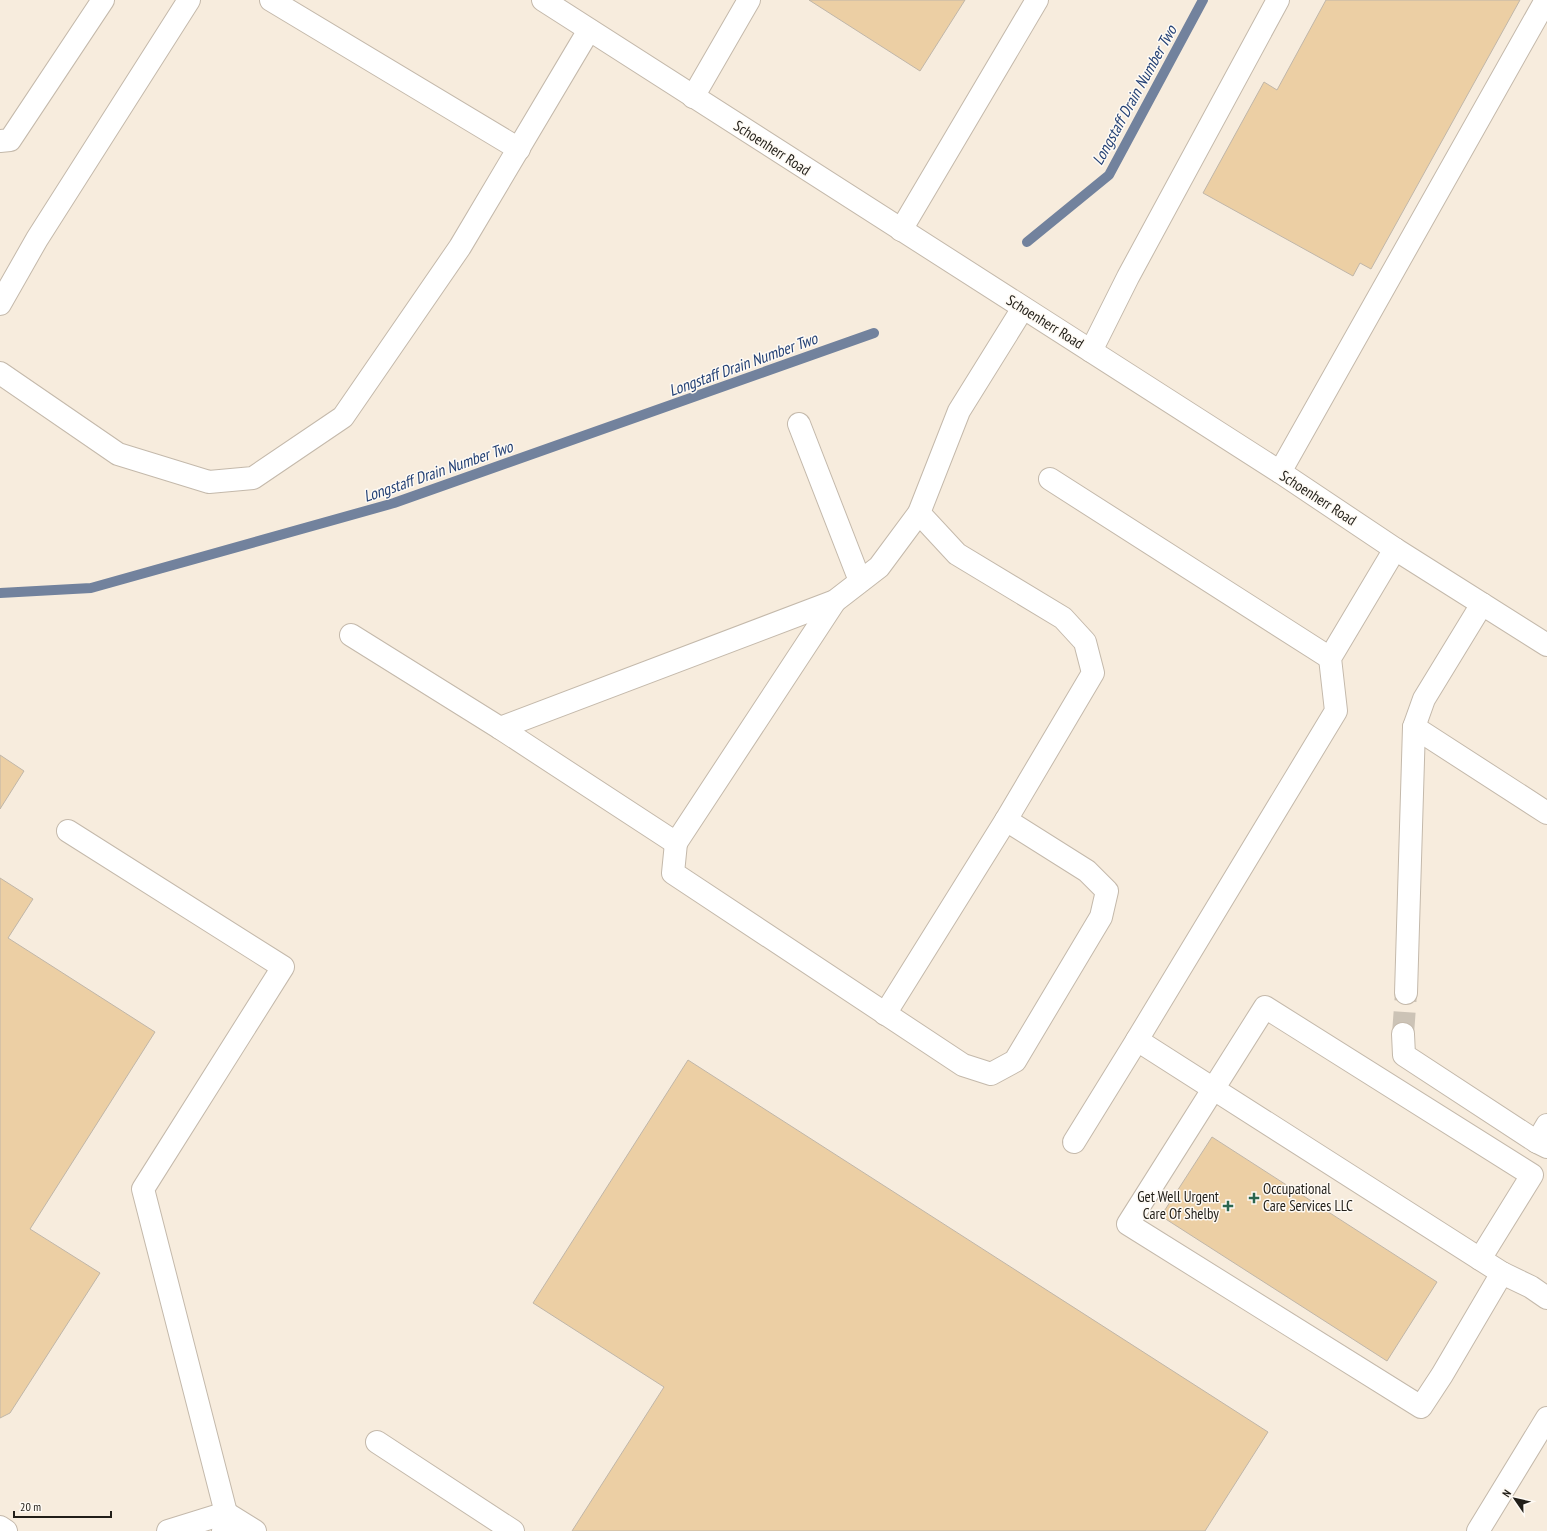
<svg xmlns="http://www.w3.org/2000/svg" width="1547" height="1531" font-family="'PT Sans Narrow',sans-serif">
  <rect width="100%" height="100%" fill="#f7ecdd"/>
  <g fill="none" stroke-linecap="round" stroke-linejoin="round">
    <g stroke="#72829d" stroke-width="10">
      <polyline points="1027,242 1109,175 1203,0"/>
      <polyline points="0,593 91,588 394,503 874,333"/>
    </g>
  </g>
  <g fill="#eccfa4" stroke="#c0b6a8">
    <polygon points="809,0 965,0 920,71"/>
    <polygon points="1326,0 1520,0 1371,269 1360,263 1353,276 1203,193 1264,82 1277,90"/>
    <polygon points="0,755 24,771 0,809"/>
    <polygon points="0,878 33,899 8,938 155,1032 30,1229 100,1273 10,1413 0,1418"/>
    <polygon points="688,1060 1268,1432 1205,1531 572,1531 664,1387 533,1303"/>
    <polygon points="1212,1137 1437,1282 1387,1361 1161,1216"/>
  </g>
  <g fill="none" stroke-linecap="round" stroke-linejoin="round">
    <polyline stroke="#ccc3b6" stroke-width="22" stroke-dasharray="22 11" stroke-linecap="butt" points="1403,1034 1406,993"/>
    <defs>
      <g id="minor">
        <polyline points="271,0 519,149"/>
        <polyline points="543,0 1280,472 1395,549 1547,645"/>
        <polyline points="693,97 749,0"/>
        <polyline points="0,141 10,140 103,0"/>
        <polyline points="901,230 1037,0"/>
        <polyline points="0,304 37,239 189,0"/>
        <polyline points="1091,351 1128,277 1278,0"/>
        <polyline points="0,373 118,454 209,482 253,478 343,417 460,247 589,30"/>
        <polyline points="799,424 860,581"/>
        <polyline points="1280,472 1546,0"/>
        <polyline points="1050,479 1330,658"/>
        <polyline points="1395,549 1330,658 1336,711 1137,1040 1502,1273 1531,1287 1547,1298"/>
        <polyline points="351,635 500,728 835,601 879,567 919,513 959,411 1023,308"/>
        <polyline points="1414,727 1547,813"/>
        <polyline points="500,728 676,843 835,601"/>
        <polyline points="68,831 283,967 143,1189 226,1513 223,1531"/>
        <polyline points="676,843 673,873 963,1065 991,1074 1015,1061 1101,917 1107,891 1087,871 1006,820 1093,673 1085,642 1063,618 957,554 919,513"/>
        <polyline points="1406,993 1414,727 1424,699 1482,604"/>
        <polyline points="885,1014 1006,820"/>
        <polyline points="1403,1034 1404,1055 1537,1142 1547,1147"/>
        <polyline points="1074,1142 1137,1040"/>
        <polyline points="1537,1142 1547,1125"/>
        <polyline points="1480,1259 1532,1175 1265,1007 1128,1224 1421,1407 1442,1375 1502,1273"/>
        <polyline points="377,1442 513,1531"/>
        <polyline points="226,1513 255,1531"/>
        <polyline points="0,1527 6,1531"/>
        <polyline points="168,1531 226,1513"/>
      </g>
      <polyline id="major" points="1478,1531 1547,1418"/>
    </defs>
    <use href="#minor" stroke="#c4b9ab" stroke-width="24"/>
    <use href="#major" stroke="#c4b9ab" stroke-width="24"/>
    <use href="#minor" stroke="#fff" stroke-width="22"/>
    <use href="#major" stroke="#fff" stroke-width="22"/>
  </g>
  <g fill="#2b654e" stroke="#fefaf4" stroke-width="1.5">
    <path d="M1252 1192h4v4h4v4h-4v4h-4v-4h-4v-4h4z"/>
    <path d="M1226 1200h4v4h4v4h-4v4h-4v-4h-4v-4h4z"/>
  </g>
  <g text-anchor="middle" stroke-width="3" stroke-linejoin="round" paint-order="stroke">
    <g font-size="15" fill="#211e18" stroke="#fefaf4">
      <text transform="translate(772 148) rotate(33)" y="5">Schoenherr Road</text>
      <text transform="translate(1045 322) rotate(32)" y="5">Schoenherr Road</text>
      <text transform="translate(1318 498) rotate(33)" y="5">Schoenherr Road</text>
    </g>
    <g font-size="15" fill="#211e18" stroke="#fefaf4" text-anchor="start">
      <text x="1263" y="1194">Occupational<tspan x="1263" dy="17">Care Services LLC</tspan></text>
      <text x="1219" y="1202" text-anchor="end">Get Well Urgent<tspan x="1219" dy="17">Care Of Shelby</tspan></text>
    </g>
    <g font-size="16" font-style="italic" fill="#244175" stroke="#fefaf4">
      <text transform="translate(1134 95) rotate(-61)" y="6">Longstaff Drain Number Two</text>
      <text transform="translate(743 364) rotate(-20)" y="6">Longstaff Drain Number Two</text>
      <text transform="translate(438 471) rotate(-19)" y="6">Longstaff Drain Number Two</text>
    </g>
  </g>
  <g transform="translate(1515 1499) rotate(304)" stroke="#fefaf4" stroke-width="3" paint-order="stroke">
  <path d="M0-3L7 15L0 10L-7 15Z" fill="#211e18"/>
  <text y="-6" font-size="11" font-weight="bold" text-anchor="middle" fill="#211e18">N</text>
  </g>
  <path d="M14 1511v6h97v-6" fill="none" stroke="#211e18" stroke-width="2"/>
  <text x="20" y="1511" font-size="12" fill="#211e18" stroke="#fefaf4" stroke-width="3" paint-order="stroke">20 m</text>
</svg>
